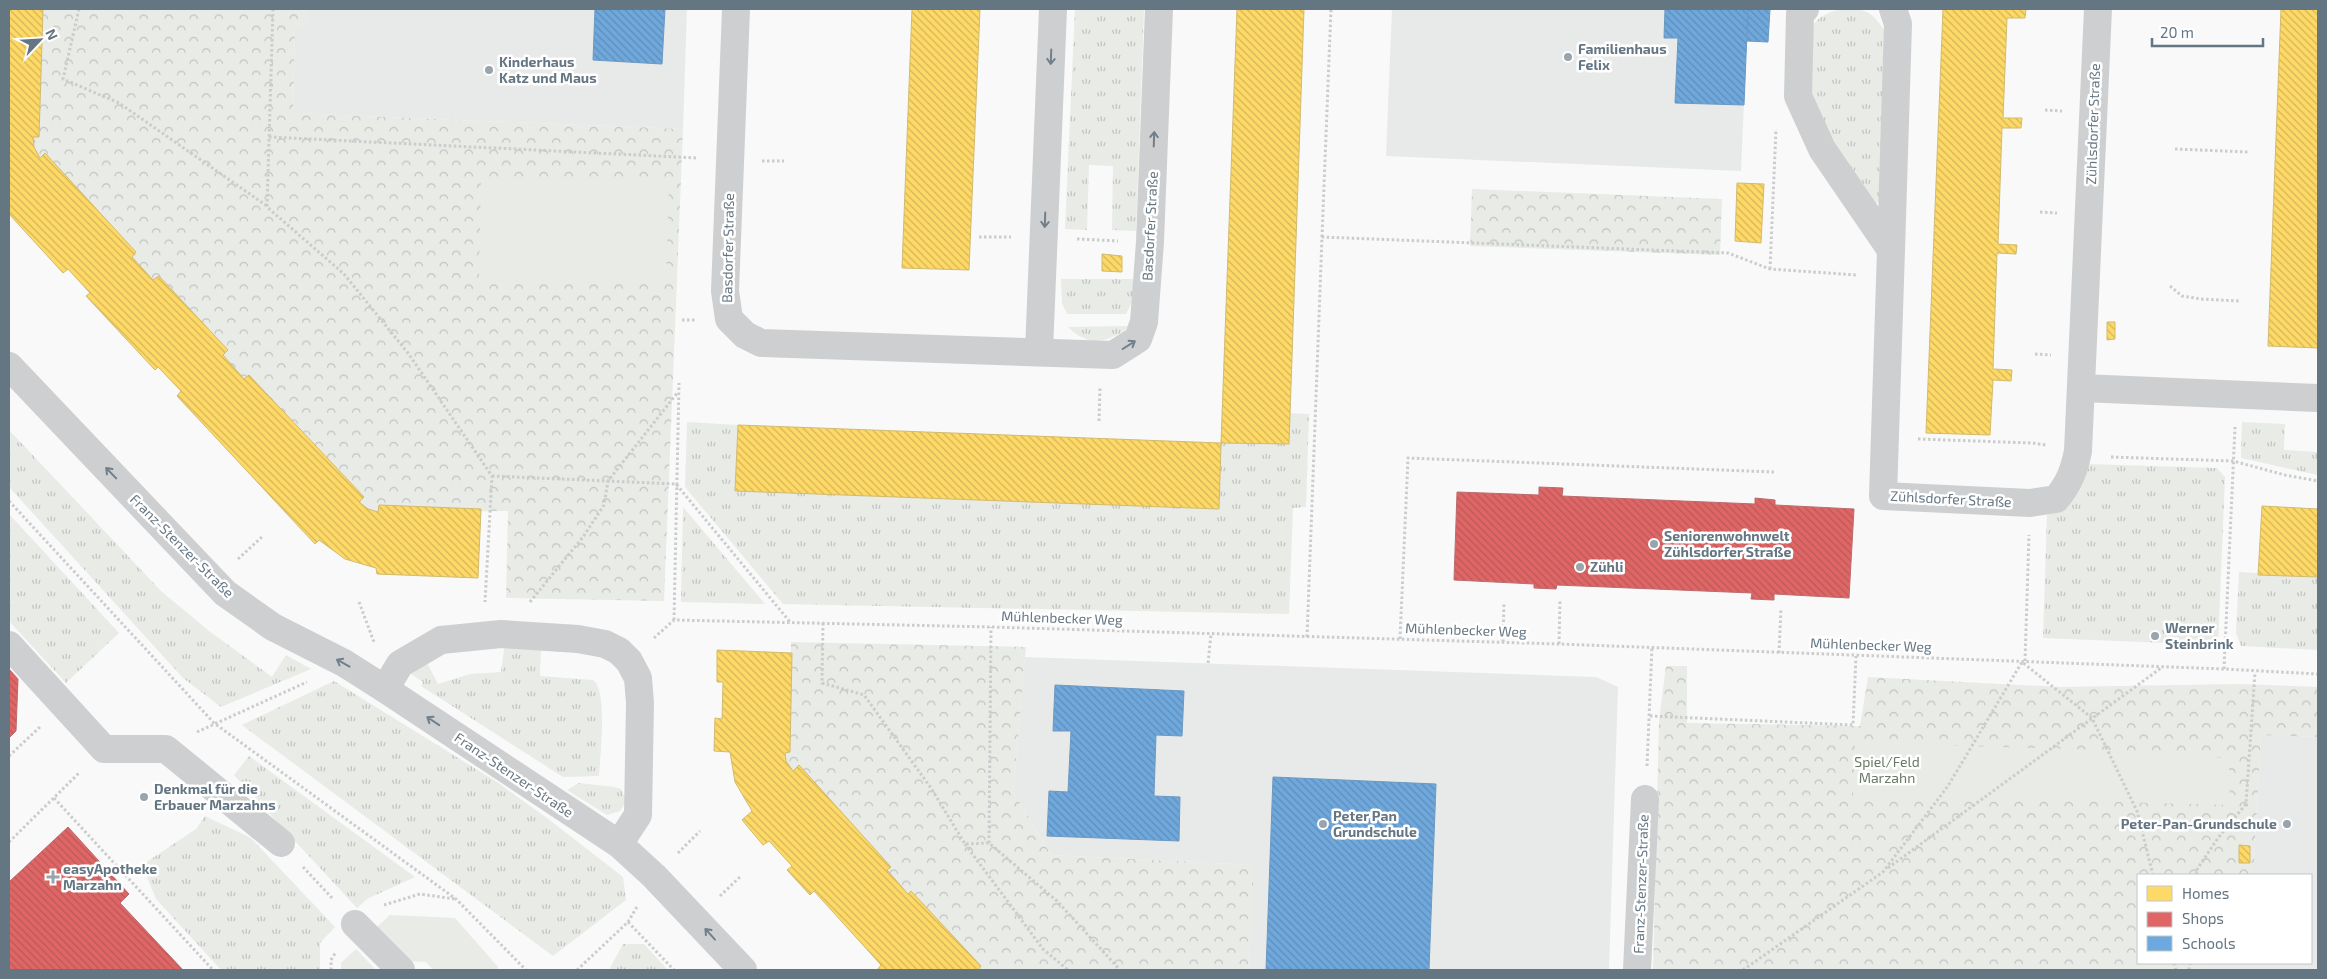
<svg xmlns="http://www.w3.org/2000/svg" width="2327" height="979" font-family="'Exo 2',sans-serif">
  <defs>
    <pattern id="grass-tufts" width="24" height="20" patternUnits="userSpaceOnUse" patternTransform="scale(1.25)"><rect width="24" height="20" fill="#e8ebe6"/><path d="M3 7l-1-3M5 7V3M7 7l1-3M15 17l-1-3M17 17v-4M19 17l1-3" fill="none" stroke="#c0c3c0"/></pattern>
    <pattern id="park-crowns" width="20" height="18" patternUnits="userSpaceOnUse" patternTransform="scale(1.25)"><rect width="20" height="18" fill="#e8ebe6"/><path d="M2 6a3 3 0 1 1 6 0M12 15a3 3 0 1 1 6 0" fill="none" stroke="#c0c3c0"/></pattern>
    <pattern id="homes-back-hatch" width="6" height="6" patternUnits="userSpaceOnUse" patternTransform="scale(1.25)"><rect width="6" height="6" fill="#ffd966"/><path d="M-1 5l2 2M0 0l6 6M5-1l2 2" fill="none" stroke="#d2b559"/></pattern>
    <pattern id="shops-back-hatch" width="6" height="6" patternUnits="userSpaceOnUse" patternTransform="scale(1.25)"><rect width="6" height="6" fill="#e06666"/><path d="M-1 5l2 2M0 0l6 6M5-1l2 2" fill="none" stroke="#b95959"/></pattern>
    <pattern id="schools-back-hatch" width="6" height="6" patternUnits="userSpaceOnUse" patternTransform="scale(1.25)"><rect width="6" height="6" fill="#6fa8dc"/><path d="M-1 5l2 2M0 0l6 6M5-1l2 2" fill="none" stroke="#5f8db8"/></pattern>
  </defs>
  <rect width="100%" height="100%" fill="#f9f9f9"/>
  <g fill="#e8e9e9">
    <polygon points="307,9 687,9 683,129 293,113 295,27 306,23"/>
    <polygon points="1392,9 1748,9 1741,171 1386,156"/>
    <polygon points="1025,657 1596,677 1618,687 1609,970 1249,970 1253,865 1051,855 1013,792"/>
    <polygon points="2261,734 2318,737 2318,970 2203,970 2207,963 2311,963 2311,875 2248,875 2254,863"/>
  </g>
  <g fill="url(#grass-tufts)">
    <polygon points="1075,9 1144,9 1136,231 1112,230 1113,166 1089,165 1087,230 1065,229"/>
    <path d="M1840,9C1864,9 1870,9 1884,30L1880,201L1875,204L1818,120L1809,92L1812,27C1819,16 1827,13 1840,9Z"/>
    <polygon points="1061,279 1133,279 1134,298 1126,314 1067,314 1062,303"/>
    <path d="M1130,326C1109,343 1089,348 1068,327Z"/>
    <polygon points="1290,413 1309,414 1306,507 1293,508 1289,614 783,604 685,487 687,422 738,425 735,491 1218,509 1221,443 1289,444"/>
    <polygon points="2242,422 2285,424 2284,450 2318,452 2318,475 2241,458"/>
    <polygon points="9,430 161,591 209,631 272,677 286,655 311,669 221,707 183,678 9,487"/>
    <path d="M2087,464L2217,468L2225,477L2218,645L2043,638L2047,515C2073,504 2084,493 2087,464Z"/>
    <polygon points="683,507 765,604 681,602"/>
    <polygon points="9,514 119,633 66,683 9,621"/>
    <polygon points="2239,572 2318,577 2318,650 2241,646 2236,633"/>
    <path d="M505,642L541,645L540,676L593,680C608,690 600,757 599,776L563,777L421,686L423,682L411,674L426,661L438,684L470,674L501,672Z"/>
    <polygon points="334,681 497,782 551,821 623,877 626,900 553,956 242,725"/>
    <polygon points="249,756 415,877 367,899 357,908 234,775"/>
    <polygon points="579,783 614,787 621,789 626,802 620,811 607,815 567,790"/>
    <polygon points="205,816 251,838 335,927 320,943 320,970 221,970 156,899 142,865 196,829"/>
    <polygon points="623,944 644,944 668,970 609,970"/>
  </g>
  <g fill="url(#park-crowns)">
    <polygon points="43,9 307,9 306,23 295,27 293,113 683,129 664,601 506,598 508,511 378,512 368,509 359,502 364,497 249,375 244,379 223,355 228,350 159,276 153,280 132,257 136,252 45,153 40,158 34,147 33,137 39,136"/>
    <polygon points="1472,189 1722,199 1720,255 1470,246"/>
    <polygon points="791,642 1026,647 1013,792 1051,855 1254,865 1249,970 978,970 980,966 911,891 908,894 887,870 891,867 799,766 793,771 786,761 785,753 790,752"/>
    <polygon points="1666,666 1687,666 1687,723 1860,726 1868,677 2060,687 2239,684 2318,687 2318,737 2261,735 2254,863 2248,875 2138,875 2138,963 2207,963 2203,970 1653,970 1659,721"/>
  </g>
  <g fill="#e8ebe6">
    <polygon points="481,178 669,182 666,283 479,278"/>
    <polygon points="1855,743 2105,750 2229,758 2230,805 1853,795"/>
    <polygon points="390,915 455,918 498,967 498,970 433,970 426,962 408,961 376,928"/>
    <polygon points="356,949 376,970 341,970 341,963"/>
  </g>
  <g fill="url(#homes-back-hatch)" stroke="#d1bb6f">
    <polygon points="9,9 43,9 39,137 33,137 34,147 40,158 45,153 136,252 132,257 153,280 159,276 228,350 223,355 244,379 249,375 364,497 359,502 368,509 378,512 379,505 481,509 478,578 377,574 376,568 345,559 319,540 315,544 177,396 181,391 158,367 155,370 86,296 90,293 68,269 63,273 9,214"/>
    <polygon points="912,9 980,9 969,270 902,268"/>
    <polygon points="1237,9 1304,9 1289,444 1221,443"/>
    <polygon points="1943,9 2026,9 2025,18 2007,18 2003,118 2022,118 2021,128 2002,128 1998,244 2017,245 2016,254 1997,253 1993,369 2012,370 2011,381 1993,380 1990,435 1926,433"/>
    <polygon points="2281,9 2318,9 2318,348 2268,346"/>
    <polygon points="1737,183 1764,184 1761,243 1735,241"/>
    <polygon points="1102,254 1122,256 1122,272 1102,271"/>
    <polygon points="2107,322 2115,322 2115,339 2107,340"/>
    <polygon points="738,425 1221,443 1219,509 735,491"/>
    <polygon points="2262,506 2318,509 2318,577 2258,575"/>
    <polygon points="717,650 792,653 790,752 785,753 786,761 793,771 799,765 891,867 887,870 908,894 911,891 981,966 978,970 877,970 881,965 814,891 810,895 787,870 792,866 769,841 763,845 742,820 752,811 735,782 730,752 714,751 715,718 722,719 723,682 717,682"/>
    <polygon points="2239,845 2250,846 2250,863 2239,863"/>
  </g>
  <g fill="url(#shops-back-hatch)" stroke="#bb6b6f">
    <polygon points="1539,487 1563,488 1562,496 1755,504 1755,498 1775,500 1775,505 1854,509 1849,598 1774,594 1774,600 1751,599 1752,593 1557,585 1556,589 1534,588 1534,584 1454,580 1457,492 1539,495"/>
    <polygon points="9,669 18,679 16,731 9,738"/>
    <polygon points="68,827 129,894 120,903 183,970 9,970 9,882"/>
  </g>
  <g fill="url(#schools-back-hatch)" stroke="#6c99c1">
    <polygon points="595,9 665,9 662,64 593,60"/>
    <polygon points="1665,9 1748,9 1744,105 1675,103 1678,38 1664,38"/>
    <polygon points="1748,9 1770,9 1768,42 1747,41"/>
    <polygon points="1055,685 1184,691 1182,736 1156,735 1154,796 1180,797 1179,841 1047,836 1049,791 1068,792 1071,731 1053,731"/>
    <polygon points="1273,777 1436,784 1429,970 1266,970"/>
  </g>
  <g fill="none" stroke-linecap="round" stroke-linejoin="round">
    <g stroke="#cbcccd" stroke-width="3" stroke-dasharray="2.5 2.5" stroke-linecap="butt">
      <polyline points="79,9 63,79 119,103 267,206"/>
      <polyline points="273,9 267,207 344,274 408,353 492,476 485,602"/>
      <polyline points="2045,110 2062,111"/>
      <polyline points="269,137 698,158"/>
      <polyline points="2175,149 2248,152"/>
      <polyline points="762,161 784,161"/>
      <polyline points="2040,212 2057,213"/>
      <polyline points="979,237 1011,237"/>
      <polyline points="1322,237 1331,9"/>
      <polyline points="1077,239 1118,241"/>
      <polyline points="1770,269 1776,129"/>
      <polyline points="2170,286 2182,296 2201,299 2241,301"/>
      <polyline points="682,320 696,320"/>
      <polyline points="2035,354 2051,355"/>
      <polyline points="1099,421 1100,387"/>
      <polyline points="1918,439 2032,443 2046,445"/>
      <polyline points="2111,457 2233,461 2285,475 2318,481"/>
      <polyline points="492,476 676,484 790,622"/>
      <polyline points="9,501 214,723 456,899 526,970"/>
      <polyline points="238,559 263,536"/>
      <polyline points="359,602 374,642"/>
      <polyline points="530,602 583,537 604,505 608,481 678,392"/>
      <polyline points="674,620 679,383"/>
      <polyline points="823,623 822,683 864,695 931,788 965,844 989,843 1057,901 1120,970"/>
      <polyline points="1307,637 1322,237 1728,253 1770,269 1857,275"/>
      <polyline points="654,638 674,620 991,627 1559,644 2224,669 2318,674"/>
      <polyline points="1400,639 1408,458 1774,472"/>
      <polyline points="1503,642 1504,602"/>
      <polyline points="1559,644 1560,599"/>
      <polyline points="1779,653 1781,608"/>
      <polyline points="2025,661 2029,535"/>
      <polyline points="1208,663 1211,634"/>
      <polyline points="2224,669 2235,427"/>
      <polyline points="1650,716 1853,725 1856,656"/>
      <polyline points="197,732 307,682"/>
      <polyline points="9,756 40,727"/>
      <polyline points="1647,766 1652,647"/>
      <polyline points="54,798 213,970"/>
      <polyline points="9,842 80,772"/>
      <polyline points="989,843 991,627"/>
      <polyline points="965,844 1043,949 1068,970"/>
      <polyline points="678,853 700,831"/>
      <polyline points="303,867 333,899"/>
      <polyline points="1888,868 2161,668"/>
      <polyline points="2196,875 2196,871 2218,838 2246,804 2255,672"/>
      <polyline points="720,896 741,876"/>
      <polyline points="384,905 420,894 455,899"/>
      <polyline points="628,922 674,970"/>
      <polyline points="2174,963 2176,970"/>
      <polyline points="331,970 331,960 336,952"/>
      <polyline points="577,970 628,922 638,905"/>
      <polyline points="1743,970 1883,872 1948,786 2022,662 2092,718 2137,811 2153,875"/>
      <polyline points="2189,970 2190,963"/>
    </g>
    <g stroke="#cecfd0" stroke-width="28">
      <polyline points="736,9 725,291 729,319 745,335 761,343 1113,355 1138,339 1144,322 1150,242 1159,9"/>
      <polyline points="1805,9 1800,14 1798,96 1822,149 1891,250 1898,24 1893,9"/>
      <path d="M1891,250L1883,496L2030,503L2056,499C2069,484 2074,471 2078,451L2098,9"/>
      <polyline points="1039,351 1053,9"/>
      <polyline points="9,366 225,593 273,627 344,663 385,689 619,844 654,876 743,970"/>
      <polyline points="2082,388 2318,398"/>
      <polyline points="9,645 104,749 166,749 281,843"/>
      <polyline points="385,689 400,664 441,640 501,634 578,639 605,644 619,651 629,661 638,678 640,703 638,815 619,844"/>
      <polyline points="355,924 401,970"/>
      <polyline points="1637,970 1645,799"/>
    </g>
  </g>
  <defs><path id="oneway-shaft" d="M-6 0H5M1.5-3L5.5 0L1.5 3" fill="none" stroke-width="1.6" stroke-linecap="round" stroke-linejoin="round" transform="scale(1.25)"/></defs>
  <g stroke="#707f8b">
    <use href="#oneway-shaft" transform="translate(1051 57) rotate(92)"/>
    <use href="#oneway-shaft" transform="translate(1154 139) rotate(-88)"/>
    <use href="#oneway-shaft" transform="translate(1045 220) rotate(92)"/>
    <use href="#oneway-shaft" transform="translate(1129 345) rotate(-32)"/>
    <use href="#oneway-shaft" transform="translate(111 473) rotate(-134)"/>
    <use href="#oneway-shaft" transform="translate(343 663) rotate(-151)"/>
    <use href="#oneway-shaft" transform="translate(433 721) rotate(-146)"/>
    <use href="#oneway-shaft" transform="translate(710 934) rotate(-132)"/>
  </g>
  <g fill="#99a4ac" stroke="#fff" stroke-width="2">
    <circle cx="1568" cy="57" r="5"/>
    <circle cx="489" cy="70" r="5"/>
    <circle cx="1654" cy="544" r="5"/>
    <circle cx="1580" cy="567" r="5"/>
    <circle cx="2155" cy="636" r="5"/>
    <circle cx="144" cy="797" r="5"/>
    <circle cx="1323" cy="824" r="5"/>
    <circle cx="2287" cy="824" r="5"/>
    <path d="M50.5 869.5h5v5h5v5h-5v5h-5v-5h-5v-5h5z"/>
  </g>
  <g text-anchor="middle" stroke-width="5" stroke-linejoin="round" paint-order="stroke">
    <g font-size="14" font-weight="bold" fill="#657683" stroke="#fff" text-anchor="start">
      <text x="1578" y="54">Familienhaus<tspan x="1578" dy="16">Felix</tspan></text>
      <text x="499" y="67">Kinderhaus<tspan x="499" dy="16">Katz und Maus</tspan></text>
      <text x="1664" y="541">Seniorenwohnwelt<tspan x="1664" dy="16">Zühlsdorfer Straße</tspan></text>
      <text x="1590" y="572">Zühli</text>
      <text x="2165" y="633">Werner<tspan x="2165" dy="16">Steinbrink</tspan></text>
      <text x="154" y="794">Denkmal für die<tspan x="154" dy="16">Erbauer Marzahns</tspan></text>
      <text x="1333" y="821">Peter Pan<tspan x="1333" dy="16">Grundschule</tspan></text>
      <text x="2277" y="829" text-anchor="end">Peter-Pan-Grundschule</text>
      <text x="63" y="874">easyApotheke<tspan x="63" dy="16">Marzahn</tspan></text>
    </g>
    <g font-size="14" fill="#657683" stroke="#fff">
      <text transform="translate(2093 124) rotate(-88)" y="5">Zühlsdorfer Straße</text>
      <text transform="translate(1150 226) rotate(-87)" y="5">Basdorfer Straße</text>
      <text transform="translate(728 248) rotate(-89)" y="5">Basdorfer Straße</text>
      <text transform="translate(1951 499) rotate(3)" y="5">Zühlsdorfer Straße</text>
      <text transform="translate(182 546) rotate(45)" y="5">Franz-Stenzer-Straße</text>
      <text transform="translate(1062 618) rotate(2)" y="5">Mühlenbecker Weg</text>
      <text transform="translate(1466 630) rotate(2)" y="5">Mühlenbecker Weg</text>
      <text transform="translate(1871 645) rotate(2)" y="5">Mühlenbecker Weg</text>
      <text transform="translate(514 775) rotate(34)" y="5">Franz-Stenzer-Straße</text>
      <text transform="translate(1641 884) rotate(-88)" y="5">Franz-Stenzer-Straße</text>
    </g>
    <g font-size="14" fill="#687a64" stroke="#fff">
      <text x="1887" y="767">Spiel/Feld<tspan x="1887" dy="16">Marzahn</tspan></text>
    </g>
  </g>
  <rect width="2327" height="979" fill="none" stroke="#657683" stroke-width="20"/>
  <rect x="2137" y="874" width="175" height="90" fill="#ffffff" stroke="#c1c8cd"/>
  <rect x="2147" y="886" width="25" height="15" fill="#ffd966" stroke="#c1c8cd"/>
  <text x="2182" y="899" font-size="15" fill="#657683">Homes</text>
  <rect x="2147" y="912" width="25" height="15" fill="#e06666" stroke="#c1c8cd"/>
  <text x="2182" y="924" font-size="15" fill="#657683">Shops</text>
  <rect x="2147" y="936" width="25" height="15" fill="#6fa8dc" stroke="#c1c8cd"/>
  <text x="2182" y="949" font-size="15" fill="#657683">Schools</text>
  <g transform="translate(40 40) rotate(65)" stroke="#ffffff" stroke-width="4" paint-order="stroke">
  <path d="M0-4L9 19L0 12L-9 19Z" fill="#657683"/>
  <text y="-8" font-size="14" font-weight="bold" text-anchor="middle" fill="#657683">N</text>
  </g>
  <path d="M2152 38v8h111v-8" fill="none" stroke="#657683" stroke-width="2.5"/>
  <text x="2160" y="38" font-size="15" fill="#657683" stroke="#ffffff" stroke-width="4" paint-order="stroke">20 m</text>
</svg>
